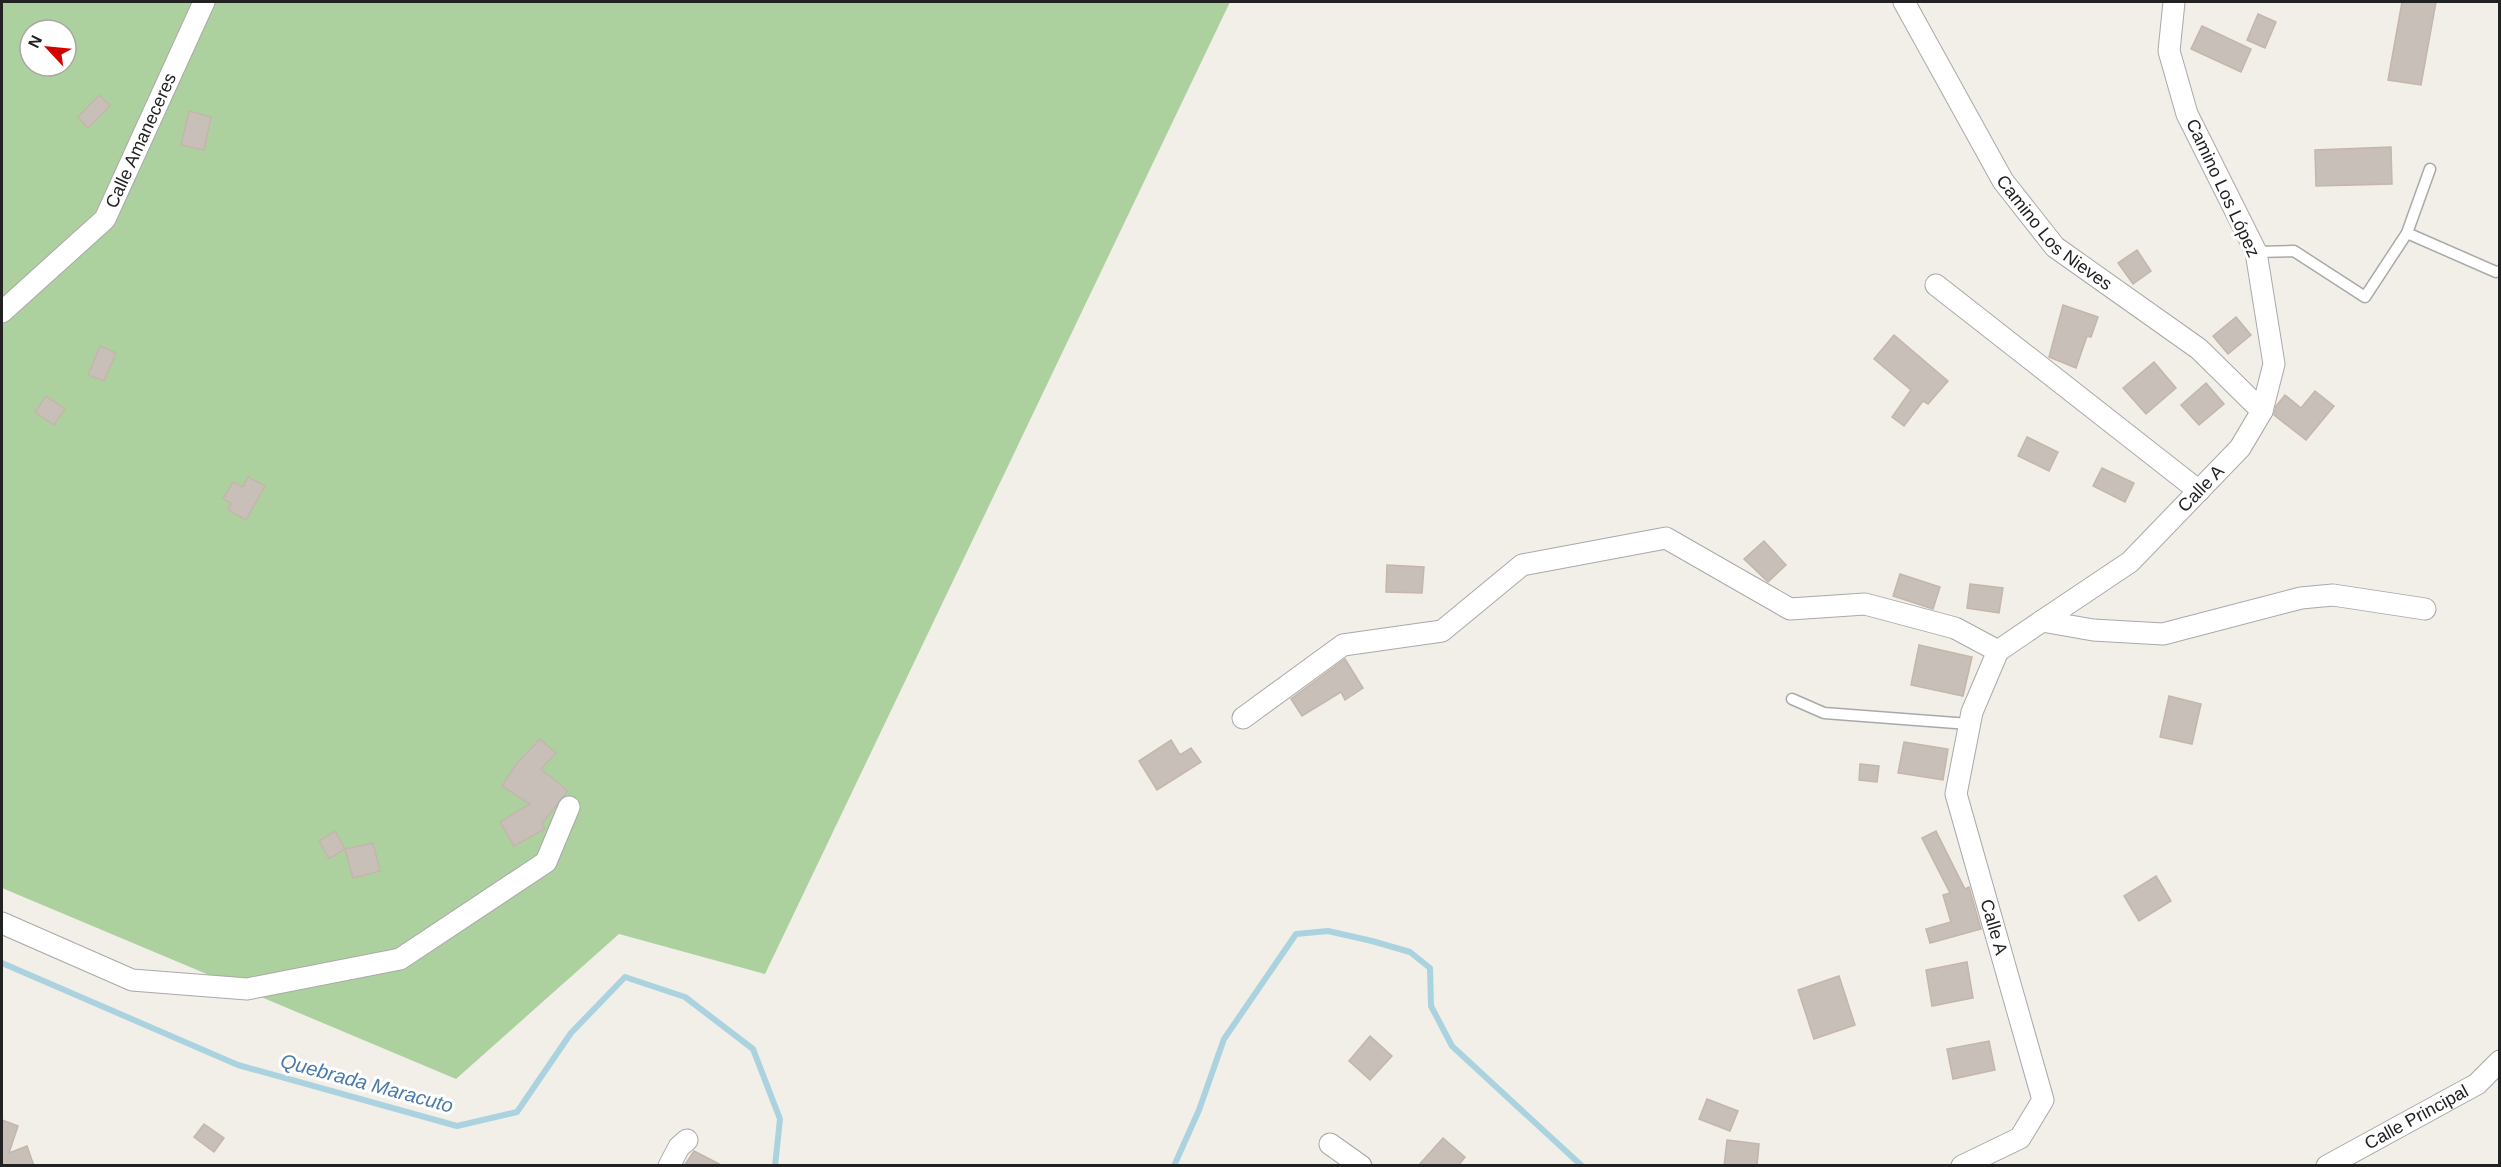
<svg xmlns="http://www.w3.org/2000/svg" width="2501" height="1167" font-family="Arial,sans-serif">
  <rect width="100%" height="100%" fill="#f2efe9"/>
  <path fill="#add19e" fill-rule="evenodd" d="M2,2H1230L765,974L619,934L456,1079L2,888ZM30,30H66V66H30Z"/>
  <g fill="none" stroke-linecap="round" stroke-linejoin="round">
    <g stroke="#aad3df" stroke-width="6">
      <polyline points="2,963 238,1065 457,1126 517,1112 571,1033 625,977 685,997 753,1049 780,1119 775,1166"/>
      <polyline points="1174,1166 1199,1110 1224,1039 1296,934 1328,931 1372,941 1410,952 1430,968 1431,1006 1452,1046 1582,1166"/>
    </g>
  </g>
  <g fill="#c7bfb8" stroke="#c4b6ab" stroke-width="1.5">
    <polygon points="2402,2 2436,2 2421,85 2388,80"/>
    <polygon points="2258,14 2276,22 2265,48 2247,40"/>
    <polygon points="2202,26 2251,49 2241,72 2191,49"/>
    <polygon points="99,95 110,106 88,128 78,117"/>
    <polygon points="189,111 211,117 204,150 181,145"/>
    <polygon points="2391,147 2392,184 2316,186 2315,150"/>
    <polygon points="2137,250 2151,271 2133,284 2118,263"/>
    <polygon points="2063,305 2098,317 2091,337 2087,336 2076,368 2049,357"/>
    <polygon points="2236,317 2251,335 2228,354 2213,336"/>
    <polygon points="1894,335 1948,381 1928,404 1923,401 1904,426 1892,417 1911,390 1874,359"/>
    <polygon points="100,346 116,353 104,381 88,375"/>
    <polygon points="2154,362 2176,388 2146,414 2123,388"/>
    <polygon points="2206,383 2224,404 2199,425 2181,405"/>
    <polygon points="2315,391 2334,406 2306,440 2274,415 2276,406 2285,395 2301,408"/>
    <polygon points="46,396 65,409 54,425 35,412"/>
    <polygon points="2027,437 2058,452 2049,471 2018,456"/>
    <polygon points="2102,468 2134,483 2125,502 2093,486"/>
    <polygon points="248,477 265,486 246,520 228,510 231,503 223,499 233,482 243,487"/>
    <polygon points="1764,541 1786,565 1768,582 1744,559"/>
    <polygon points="1387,565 1424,567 1422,593 1386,592"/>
    <polygon points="1900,574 1940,587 1933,609 1893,596"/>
    <polygon points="1970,584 2003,588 1999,613 1967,608"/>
    <polygon points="1919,645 1972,657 1963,696 1911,685"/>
    <polygon points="1345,659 1363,688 1345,700 1341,692 1302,716 1291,699"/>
    <polygon points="2169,696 2201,704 2192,744 2160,737"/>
    <polygon points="540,739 556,753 541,769 568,791 542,823 545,829 514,846 500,822 530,804 502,786 517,763"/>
    <polygon points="1171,740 1180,755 1191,748 1201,762 1157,790 1139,761"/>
    <polygon points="1904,742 1948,749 1943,780 1898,773"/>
    <polygon points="1860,764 1879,766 1877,782 1859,780"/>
    <polygon points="335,831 345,849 329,859 319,841"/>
    <polygon points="1936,831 1965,889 1969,887 1981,929 1930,943 1926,929 1951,922 1943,895 1950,893 1922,838"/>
    <polygon points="373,843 380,871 353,878 345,849"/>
    <polygon points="2156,876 2171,901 2139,921 2124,896"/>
    <polygon points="1967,962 1973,998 1932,1006 1926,970"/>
    <polygon points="1839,976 1855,1025 1814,1039 1798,990"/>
    <polygon points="1370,1036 1392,1056 1370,1080 1349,1061"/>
    <polygon points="1989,1041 1995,1070 1953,1079 1947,1049"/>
    <polygon points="1707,1099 1738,1111 1730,1131 1699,1119"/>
    <polygon points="2,1120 18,1126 9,1153 27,1146 34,1166 2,1166"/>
    <polygon points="204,1124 224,1138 214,1152 194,1137"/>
    <polygon points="1443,1138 1465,1157 1458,1166 1418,1166"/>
    <polygon points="1727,1140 1759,1144 1757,1166 1724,1166"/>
    <polygon points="694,1151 723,1166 684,1166"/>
  </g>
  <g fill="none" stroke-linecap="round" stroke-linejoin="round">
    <defs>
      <g id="lane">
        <polyline points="2407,233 2496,272 2500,271"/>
        <polyline points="2256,252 2294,251 2365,297 2407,233 2430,169"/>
        <polyline points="1792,699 1824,713 1969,724"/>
      </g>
      <g id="street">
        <path id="s1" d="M1904,2L2003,181L2055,247L2199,349L2262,411"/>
        <polyline points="1936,285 2199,491"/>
        <path id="s2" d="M2,312L105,219L204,2"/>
        <path id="s3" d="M2042,621L2130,562L2240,448L2262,411L2274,364L2256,252L2187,114L2169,51L2174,2"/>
        <polyline points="1998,651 2042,621 2093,630 2163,634 2301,598 2333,595 2425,609"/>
        <polyline points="1243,718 1343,645 1442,631 1522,565 1666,538 1790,609 1865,604 1955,628 1998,651"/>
        <polyline points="2,923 132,980 247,989 400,959 546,862 569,807"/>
        <polyline points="1330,1144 1361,1166"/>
        <polyline points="669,1166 679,1147 687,1140"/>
        <polyline points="1962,1166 2020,1138 2043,1100 1956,794 1972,712 1998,651"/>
        <path id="s4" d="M2327,1166L2477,1084L2500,1061"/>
      </g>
    </defs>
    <use href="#lane" stroke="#a9a9a9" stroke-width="13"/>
    <use href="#street" stroke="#a9a9a9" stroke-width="23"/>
    <use href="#lane" stroke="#fff" stroke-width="10"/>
    <use href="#street" stroke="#fff" stroke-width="21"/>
  </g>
  <g text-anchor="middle" stroke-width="6" stroke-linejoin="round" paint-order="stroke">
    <g font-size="18" fill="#222" stroke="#fff">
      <text dy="6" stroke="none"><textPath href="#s2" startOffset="225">Calle Amaneceres</textPath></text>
      <text transform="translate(2223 188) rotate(65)" y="6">Camino Los López</text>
      <text dy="6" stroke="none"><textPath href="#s1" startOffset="278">Camino Los Nieves</textPath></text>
      <text dy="6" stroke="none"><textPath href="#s3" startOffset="208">Calle A</textPath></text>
      <text transform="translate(1994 927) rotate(74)" y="6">Calle A</text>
      <text dy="6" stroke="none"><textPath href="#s4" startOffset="102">Calle Principal</textPath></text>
    </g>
    <g font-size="20" font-style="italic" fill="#4a7aab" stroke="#fff">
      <text transform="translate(367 1083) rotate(15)" y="7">Quebrada Maracuto</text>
    </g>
  </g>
  <rect width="2501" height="1167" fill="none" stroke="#222222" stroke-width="6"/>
  <g transform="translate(48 48) rotate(296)"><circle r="28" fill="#ffffff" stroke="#a7a7a7" stroke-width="1.5"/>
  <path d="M0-4.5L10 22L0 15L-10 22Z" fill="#d40000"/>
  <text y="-9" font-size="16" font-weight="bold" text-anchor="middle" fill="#222222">N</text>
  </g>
</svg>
